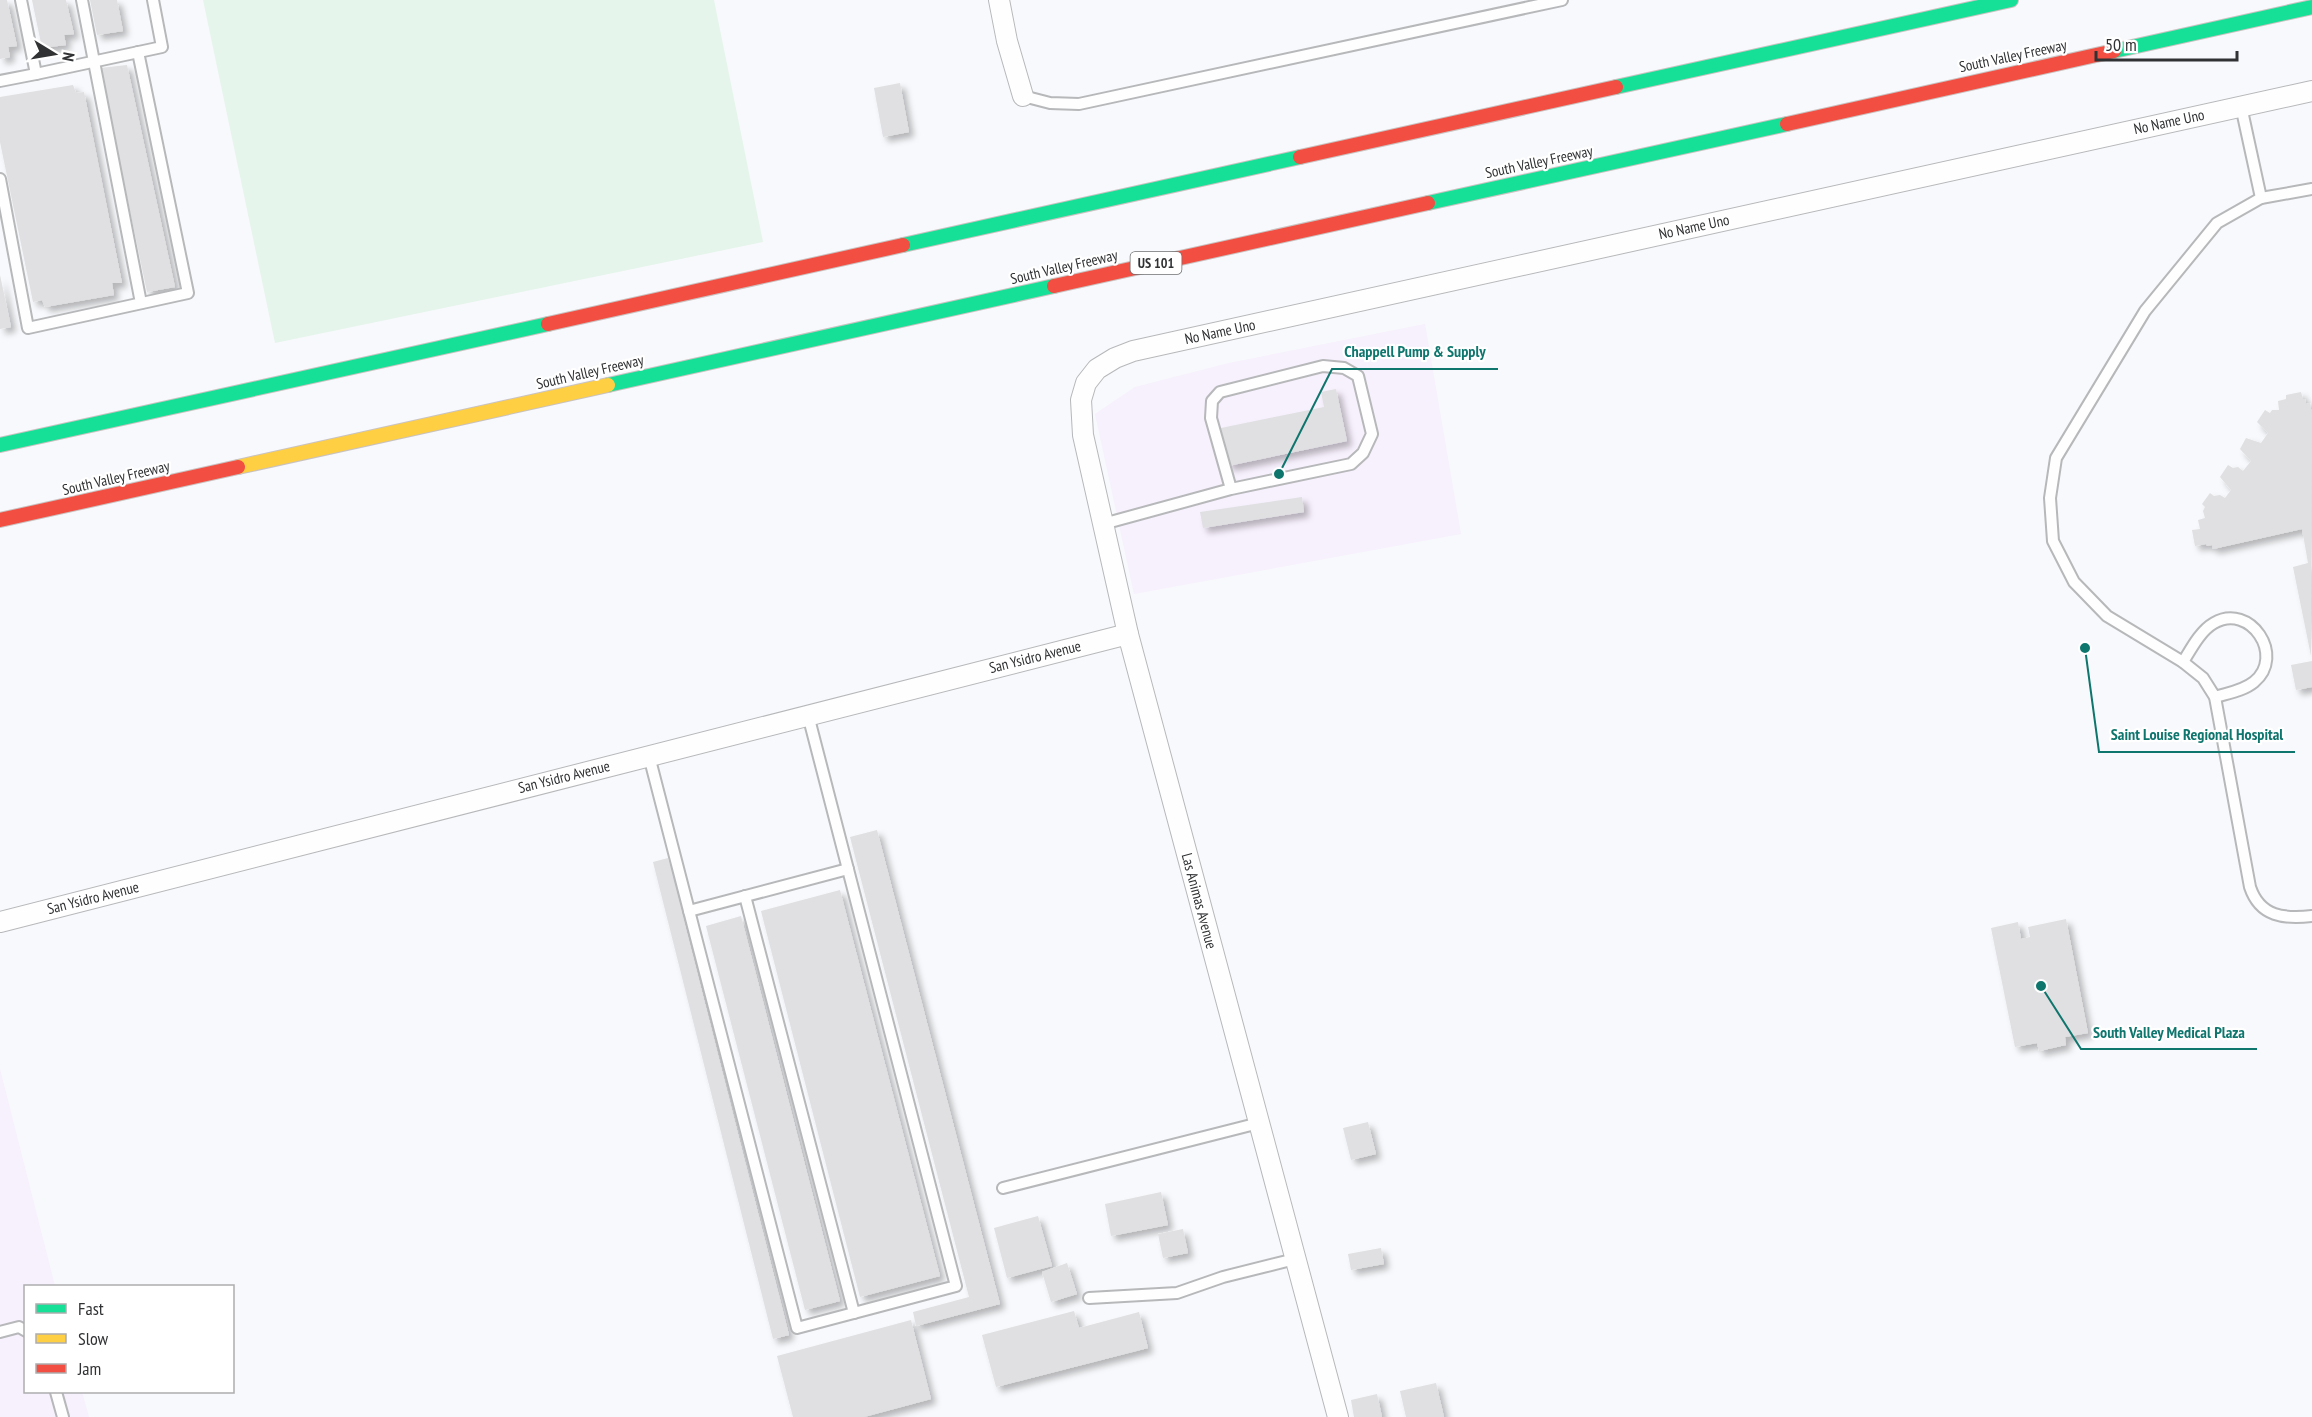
<svg xmlns="http://www.w3.org/2000/svg" width="2312" height="1417" font-family="'PT Sans Narrow',sans-serif">
  <defs>
    <filter id="shadow"><feDropShadow dx="5" dy="5" stdDeviation="3" flood-color="#0004"/></filter>
  </defs>
  <rect width="100%" height="100%" fill="#f8f9fc"/>
  <g fill="#f7f0fd">
    <polygon points="1425,324 1461,534 1134,594 1095,414 1135,387 1229,363"/>
    <polygon points="0,1069 55,1286 26,1286 26,1392 82,1392 89,1417 0,1417"/>
  </g>
  <polygon fill="#e5f5eb" points="203,0 714,0 763,242 275,343"/>
  <g fill="#e0e0e2" filter="url(#shadow)">
    <polygon points="0,0 7,0 17,46 8,47 10,57 0,59"/>
    <polygon points="32,0 66,0 74,34 64,35 66,45 42,48"/>
    <polygon points="90,0 117,0 123,31 97,35"/>
    <polygon points="127,65 175,287 147,292 100,68"/>
    <polygon points="900,83 909,132 883,137 874,88"/>
    <polygon points="73,85 76,93 84,92 122,283 112,283 114,295 45,307 42,300 33,302 0,142 0,97"/>
    <polygon points="0,275 11,327 0,329"/>
    <polygon points="1336,389 1347,441 1228,466 1221,428 1324,407 1321,392"/>
    <polygon points="2301,392 2303,399 2305,399 2306,404 2310,403 2312,415 2311,656 2293,567 2308,563 2302,529 2213,549 2212,545 2207,546 2206,544 2195,546 2192,530 2200,529 2198,520 2205,518 2203,511 2205,507 2202,504 2210,493 2214,496 2220,495 2225,498 2231,490 2220,477 2228,465 2233,468 2238,467 2243,471 2251,461 2240,449 2246,438 2261,443 2268,433 2257,422 2265,410 2270,413 2272,410 2279,410 2278,401 2286,399 2286,395"/>
    <polygon points="1302,497 1304,512 1203,528 1200,512"/>
    <polygon points="2312,661 2312,687 2296,690 2291,665"/>
    <polygon points="877,830 1000,1304 916,1326 913,1312 969,1297 850,837"/>
    <polygon points="668,858 789,1335 773,1339 653,862"/>
    <polygon points="840,890 940,1276 860,1297 761,911"/>
    <polygon points="741,916 840,1301 805,1310 706,926"/>
    <polygon points="2066,919 2088,1033 2065,1037 2066,1045 2039,1051 2037,1043 2015,1047 1991,928 2018,922 2021,939 2030,937 2028,927"/>
    <polygon points="1368,1122 1376,1154 1351,1160 1343,1128"/>
    <polygon points="1161,1192 1168,1225 1111,1236 1105,1204"/>
    <polygon points="1038,1216 1052,1266 1007,1278 994,1228"/>
    <polygon points="1183,1229 1188,1253 1163,1258 1158,1234"/>
    <polygon points="1381,1248 1384,1264 1351,1270 1348,1254"/>
    <polygon points="1067,1263 1077,1294 1051,1302 1042,1272"/>
    <polygon points="1074,1311 1079,1328 1139,1312 1148,1348 996,1387 982,1335"/>
    <polygon points="911,1320 931,1399 864,1417 793,1417 777,1356"/>
    <polygon points="1436,1383 1444,1417 1406,1417 1400,1391"/>
    <polygon points="1377,1394 1382,1417 1354,1417 1351,1400"/>
  </g>
  <g fill="none" stroke-linecap="round" stroke-linejoin="round">
    <defs>
      <g id="lane">
        <polyline points="82,0 141,303"/>
        <polyline points="36,74 162,47 153,0"/>
        <polyline points="0,81 36,74 21,0"/>
        <polyline points="1023,96 1050,103 1079,104 1562,0"/>
        <polyline points="2241,106 2261,198"/>
        <polyline points="0,179 28,328 188,293 138,52"/>
        <path d="M2312,189L2261,198L2217,223L2145,311L2056,458L2050,498L2053,541L2074,582L2107,616L2183,662L2203,678L2215,697L2250,887C2260,917 2284,919 2312,916"/>
        <polyline points="1103,524 1231,489 1351,464 1363,453 1372,434 1358,376 1344,368 1323,366 1220,392 1212,401 1211,418 1231,489"/>
        <path d="M2183,662C2191,649 2200,631 2214,623C2250,602 2286,656 2254,682C2243,691 2228,693 2215,697"/>
        <polyline points="649,756 797,1328 956,1286 808,715"/>
        <polyline points="745,896 854,1313"/>
        <polyline points="689,911 848,869"/>
        <polyline points="1003,1188 1259,1123"/>
        <polyline points="1089,1298 1177,1293 1223,1277 1295,1259"/>
        <polyline points="0,1332 19,1327 26,1331"/>
        <polyline points="56,1392 63,1417"/>
      </g>
      <g id="street">
        <polyline points="999,0 1007,41 1023,96"/>
        <polyline points="0,922 1128,634"/>
        <polyline points="1338,1417 1128,634 1083,435 1081,400 1086,383 1097,369 1115,358 1133,351 2312,91"/>
      </g>
      <g id="fast">
        <polyline points="2114,51 2312,7"/>
        <polyline points="1616,87 2011,0"/>
        <polyline points="1428,203 1787,124"/>
        <polyline points="903,245 1300,157"/>
        <polyline points="608,385 1054,286"/>
        <polyline points="0,445 548,324"/>
      </g>
      <polyline id="slow" points="238,467 608,385"/>
      <g id="jam">
        <polyline points="1787,124 2114,51"/>
        <polyline points="1300,157 1616,87"/>
        <polyline points="1054,286 1428,203"/>
        <polyline points="548,324 903,245"/>
        <polyline points="0,520 238,467"/>
      </g>
    </defs>
    <use href="#lane" stroke="#b7b8ba" stroke-width="14"/>
    <use href="#street" stroke="#b7b8ba" stroke-width="22"/>
    <use href="#fast" stroke="#c9c2c0" stroke-width="16"/>
    <use href="#slow" stroke="#c9c2c0" stroke-width="16"/>
    <use href="#jam" stroke="#c9c2c0" stroke-width="16"/>
    <use href="#lane" stroke="#fefeff" stroke-width="10"/>
    <use href="#street" stroke="#fefeff" stroke-width="20"/>
    <use href="#fast" stroke="#16e098" stroke-width="14"/>
    <use href="#slow" stroke="#ffcf43" stroke-width="14"/>
    <use href="#jam" stroke="#f24e42" stroke-width="14"/>
  </g>
  <g text-anchor="middle" stroke-width="4.5" stroke-linejoin="round" paint-order="stroke">
    <rect fill="#fff" stroke="#6f7071" stroke-width="1.5" x="1130.5" y="252" width="51" height="22" rx="4.5"/>
    <g font-size="14" font-weight="bold" fill="#313234">
      <text x="1156" y="268">US 101</text>
    </g>
    <g font-size="15" fill="#313234" stroke="#fff">
      <text transform="translate(2013 56) rotate(-12)" y="5">South Valley Freeway</text>
      <text transform="translate(2169 122) rotate(-12)" y="5">No Name Uno</text>
      <text transform="translate(1539 162) rotate(-12)" y="5">South Valley Freeway</text>
      <text transform="translate(1694 227) rotate(-12)" y="5">No Name Uno</text>
      <text transform="translate(1064 267) rotate(-13)" y="5">South Valley Freeway</text>
      <text transform="translate(1220 332) rotate(-12)" y="5">No Name Uno</text>
      <text transform="translate(590 372) rotate(-13)" y="5">South Valley Freeway</text>
      <text transform="translate(116 478) rotate(-13)" y="5">South Valley Freeway</text>
      <text transform="translate(1035 657) rotate(-14)" y="5">San Ysidro Avenue</text>
      <text transform="translate(564 777) rotate(-14)" y="5">San Ysidro Avenue</text>
      <text transform="translate(93 898) rotate(-14)" y="5">San Ysidro Avenue</text>
      <text transform="translate(1199 901) rotate(75)" y="5">Las Animas Avenue</text>
    </g>
  </g>
  <path fill="none" stroke="#0f766e" stroke-width="2" d="M1279 474L1332 369H1498M2085 648L2099 752H2295M2041 986L2081 1049H2257"/>
  <g fill="#0f766e" stroke="#fff" stroke-width="2">
    <circle cx="1279" cy="474" r="6"/>
    <circle cx="2085" cy="648" r="6"/>
    <circle cx="2041" cy="986" r="6"/>
  </g>
  <g font-size="16" text-anchor="middle" font-weight="bold" fill="#0f766e" stroke="#fff" stroke-width="4.5" stroke-linejoin="round" paint-order="stroke">
    <text x="1415" y="357">Chappell Pump &amp; Supply</text>
    <text x="2197" y="740">Saint Louise Regional Hospital</text>
    <text x="2169" y="1038">South Valley Medical Plaza</text>
  </g>
  <rect x="24" y="1285" width="210" height="108" fill="#ffffff" stroke="#adadae" stroke-width="1.5"/>
  <rect x="36" y="1304" width="30" height="9" fill="#16e098" stroke="#adadae" stroke-width="1.5"/>
  <text x="78" y="1315" font-size="18" fill="#313234">Fast</text>
  <rect x="36" y="1334" width="30" height="9" fill="#ffcf43" stroke="#adadae" stroke-width="1.5"/>
  <text x="78" y="1345" font-size="18" fill="#313234">Slow</text>
  <rect x="36" y="1364" width="30" height="9" fill="#f24e42" stroke="#adadae" stroke-width="1.5"/>
  <text x="78" y="1375" font-size="18" fill="#313234">Jam</text>
  <g transform="translate(54 54) rotate(101)" stroke="#ffffff" stroke-width="4.5" paint-order="stroke">
  <path d="M0-4.5L10 22L0 15L-10 22Z" fill="#313234"/>
  <text y="-9" font-size="16" font-weight="bold" text-anchor="middle" fill="#313234">N</text>
  </g>
  <path d="M2096 51v9h141v-9" fill="none" stroke="#313234" stroke-width="3"/>
  <text x="2105" y="51" font-size="18" fill="#313234" stroke="#ffffff" stroke-width="4.5" paint-order="stroke">50 m</text>
</svg>
